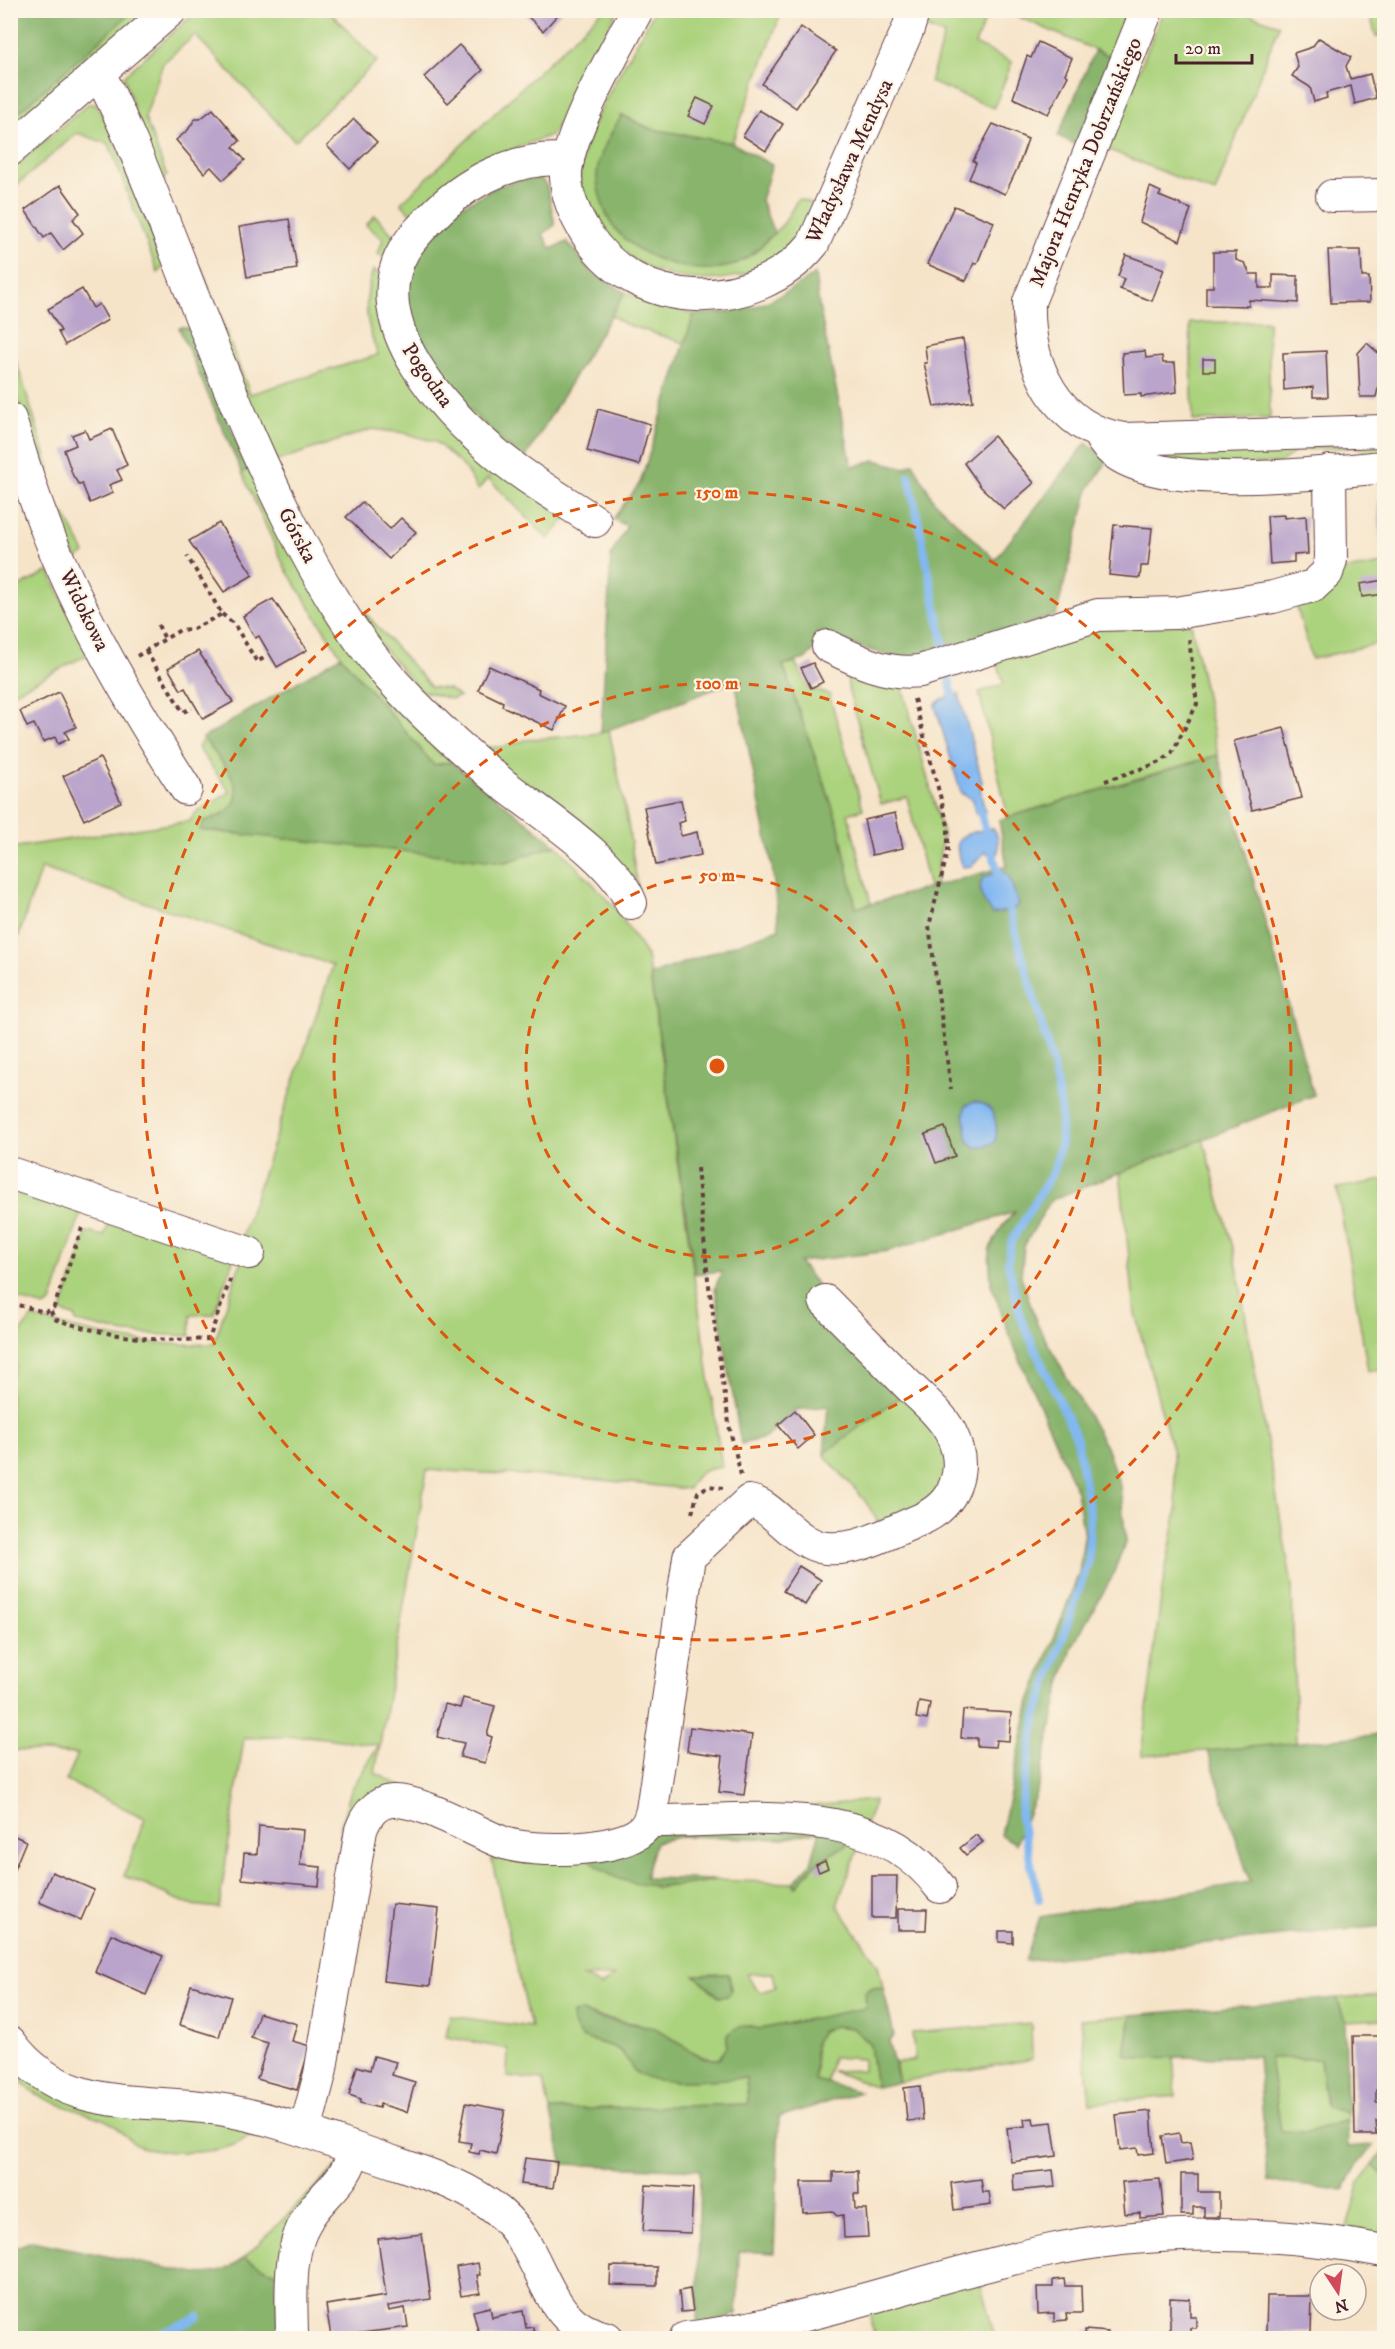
<svg xmlns="http://www.w3.org/2000/svg" width="1395" height="2349" font-family="'IM FELL DW Pica',serif">
  <rect width="100%" height="100%" fill="#fcf5e5"/>
  <filter id="ink" filterUnits="userSpaceOnUse"><feTurbulence type="fractalNoise" baseFrequency=".0167" numOctaves="2"/><feDisplacementMap in="SourceGraphic" scale="12" xChannelSelector="R" yChannelSelector="G"/><feConvolveMatrix kernelMatrix="1 2 1 2 8 2 1 2 1" color-interpolation-filters="sRGB"/></filter>
  <filter id="wash" filterUnits="userSpaceOnUse"><feTurbulence type="fractalNoise" baseFrequency=".008" numOctaves="4" result="noise"/><feDisplacementMap in="SourceGraphic" scale="24" xChannelSelector="R" yChannelSelector="G"/><feGaussianBlur stdDeviation="1.35" result="paint"/><feColorMatrix in="noise" values="0 0 0 0 0 0 0 0 0 0 0 0 0 0 0 0 0 1.4 0 .05"/><feComposite in="paint" operator="in"/></filter>
  <g filter="url(#wash)">
    <rect width="100%" height="100%" fill="#f6e4c9"/>
    <g fill="#abd27d" stroke="#7a7854" stroke-width="1.5" fill-rule="evenodd">
      <polygon points="133,11 152,11 11,132 10,119"/>
      <polygon points="197,11 207,11 216,17 224,11 329,11 377,61 295,141 195,35 163,63 145,118 167,176 158,180 128,111 134,108 124,76"/>
      <polygon points="602,11 617,11 552,135 520,146 412,215 401,203"/>
      <path d="M654,11H782L732,143L651,129L622,115L752,255L784,223L798,199L820,206C808,224 796,249 778,260C722,293 646,285 604,233C591,217 581,198 580,176C579,132 634,52 654,11Z"/>
      <polygon points="933,11 989,11 975,44 1012,62 994,108 930,82 944,35 926,28"/>
      <polygon points="1005,11 1135,11 1116,59"/>
      <polygon points="1163,11 1239,11 1279,25 1215,193 1107,149"/>
      <polygon points="1369,11 1384,11 1384,34 1376,37"/>
      <polygon points="88,104 95,104 106,119 164,266 158,273 109,144 77,133 11,190 11,170"/>
      <polygon points="375,215 400,243 392,262 378,254 383,239 366,225"/>
      <path d="M201,268L250,394L378,355C366,323 362,304 373,270L387,277L569,515L548,539L488,478L478,490L464,467L436,442L404,433L372,429L271,463L194,270Z"/>
      <polygon points="625,292 658,305 694,314 685,343 625,324 611,315"/>
      <polygon points="1268,321 1270,418 1193,421 1190,323"/>
      <polygon points="10,341 50,470 45,478 30,440 11,375"/>
      <polygon points="1384,442 1384,457 1378,458 1357,447 1298,450 1278,464 1147,463 1159,452"/>
      <polygon points="248,469 376,680 441,755 450,748 461,759 434,765 341,656 285,568 242,473"/>
      <polygon points="54,515 65,515 85,553 77,559"/>
      <polygon points="1384,564 1384,642 1312,659 1295,601 1339,571"/>
      <polygon points="49,571 89,654 11,694 11,591"/>
      <polygon points="367,615 431,687 449,689 459,697 451,699 419,690 359,619"/>
      <polygon points="1191,623 1218,755 1008,817 979,692 1004,684 996,659 1077,627"/>
      <polygon points="795,662 809,689 829,694 863,809 848,814 871,904 856,908 838,823 783,665"/>
      <polygon points="849,668 902,686 943,834 935,886 929,888 907,797 881,804 848,688 847,673"/>
      <polygon points="609,730 628,824 638,890 479,747 501,747 526,740 601,733"/>
      <path d="M203,738C226,768 265,805 204,821L506,862L556,845L614,906L647,956L722,1467C705,1469 696,1472 688,1489L581,1478L427,1470L375,1773L438,1804L399,1792L342,1869L341,1826L351,1790L379,1745L308,1736L244,1738L219,1908L190,1905L124,1876L145,1818L66,1781L78,1754L10,1750V1383L16,1365L12,1344L32,1317C98,1336 144,1347 214,1344L241,1260V1239L333,965L41,868L11,960V848L190,821L195,813L230,792L198,748Z"/>
      <polygon points="1203,1139 1235,1255 1292,1586 1296,1744 1141,1756 1162,1589 1177,1510 1173,1453 1135,1313 1120,1173"/>
      <polygon points="1384,1180 1384,1369 1368,1371 1337,1188"/>
      <polygon points="10,1181 81,1213 51,1303 44,1307 11,1297"/>
      <polygon points="112,1215 234,1257 214,1314 191,1315 190,1336 125,1333 76,1322 76,1317 61,1312 87,1232 104,1236"/>
      <path d="M903,1394L942,1434L950,1467L932,1506L877,1522C867,1496 841,1477 824,1454Z"/>
      <polygon points="875,1800 864,1830 790,1808"/>
      <path d="M860,1836L862,1837L837,1905L878,1965L883,1988L873,1987L866,2008L760,2029L749,2025L727,2046L719,2059C690,2059 681,2040 656,2029C639,2021 605,2021 582,2012L581,2037L616,2048L624,2054L636,2073L655,2080L746,2078L749,2104L550,2110L543,2080L507,2077L508,2049L446,2037L450,2016L531,2027L489,1848L588,1855L657,1888L715,1880L793,1883L796,1887L815,1864ZM773,1973L776,1987L761,1992L755,1988L747,1974ZM729,1974L731,1991L719,1997L695,1975ZM614,1976L601,1986L584,1977Z"/>
      <polygon points="1384,1995 1384,2019 1345,2021 1337,1998"/>
      <polygon points="1131,2015 1125,2055 1135,2058 1173,2056 1176,2096 1090,2103 1081,2019"/>
      <polygon points="1031,2023 1032,2059 899,2082 895,2063 915,2060 912,2033"/>
      <polygon points="834,2026 853,2028 870,2045 876,2087 832,2071 863,2070 863,2059 832,2057 826,2084 815,2081 815,2042 820,2032"/>
      <path d="M10,2052L23,2067L261,2128C252,2133 243,2141 234,2145C210,2154 177,2153 152,2150C127,2147 126,2129 107,2121C73,2106 11,2100 10,2052Z"/>
      <polygon points="1270,2058 1320,2059 1326,2106 1347,2113 1347,2120 1308,2132 1281,2132"/>
      <polygon points="343,2160 285,2277 244,2258"/>
      <polygon points="1373,2165 1384,2175 1384,2244 1346,2231 1360,2182"/>
      <polygon points="979,2278 995,2338 874,2338 870,2309"/>
    </g>
    <g fill="#88b46c" stroke="#696a4c" stroke-width="1.5">
      <polygon points="11,10 133,10 133,11 11,119"/>
      <polygon points="1095,50 1116,59 1079,146 1058,136"/>
      <path d="M622,115L651,129L732,143L772,165L761,200L774,233C761,246 749,260 730,266C693,276 642,260 616,230C606,219 598,194 597,179C596,157 611,133 622,115Z"/>
      <polygon points="527,178 541,179 547,186 555,225 543,234 551,249 567,242 592,273 625,292 523,462 429,369 402,307 409,264 449,213 499,186"/>
      <path d="M815,274L819,306L852,467L875,460L905,468L913,463L934,501L995,560L1086,443L1108,460L1089,488L1056,615L914,663L826,637L805,659L783,665L838,823L856,908L1007,866L999,820L1218,755L1314,1095L1051,1200L1024,1246L1021,1276L1037,1324L1106,1447L1120,1486L1126,1541L1111,1579L1073,1645L1062,1679L1039,1785L1016,1844L1001,1835L1030,1701L1079,1573L1084,1537L1077,1492L1011,1339L991,1284L989,1250L1003,1225L1015,1212L888,1251L799,1262L903,1394L824,1454L828,1406L795,1410L765,1438L741,1444L715,1288L722,1271L695,1274L650,975L779,929L772,865L735,681L601,733L611,555L627,526L613,519L640,483L694,314C749,314 770,304 815,274Z"/>
      <polygon points="182,327 190,329 248,469 242,473 179,328"/>
      <path d="M341,656L434,765L451,762L556,845L506,862L200,830L204,821C265,805 226,768 203,738Z"/>
      <polygon points="1384,1734 1384,1926 1025,1961 1040,1917 1250,1882 1208,1751"/>
      <path d="M787,1824L829,1828L860,1836L815,1864L796,1887L793,1883L811,1863L820,1831L783,1839L684,1836L655,1842L645,1878L715,1880C675,1889 615,1893 587,1855L636,1841L653,1826L718,1830Z"/>
      <polygon points="729,1974 731,1991 728,1996 720,1997 694,1975"/>
      <path d="M873,1987L883,1988L894,2035L888,2042L899,2082L876,2087L870,2045L853,2028L834,2026L820,2032L815,2042V2080L860,2092L779,2117L774,2253L739,2251L737,2314L697,2330L700,2170L563,2164L550,2110L748,2104L746,2078C720,2078 657,2088 637,2073C628,2067 627,2054 617,2049C596,2037 572,2046 572,2013L582,2012L598,2018L655,2028L704,2059H719L727,2046V2035C737,2025 746,2024 760,2029L866,2008L865,1992Z"/>
      <polygon points="1337,1998 1345,2021 1347,2113 1326,2107 1320,2059 1270,2058 1281,2131 1308,2132 1347,2120 1348,2147 1373,2145 1359,2162 1344,2190 1268,2182 1258,2056 1135,2058 1125,2055 1131,2015"/>
      <polygon points="1384,2149 1384,2175 1373,2165"/>
      <path d="M32,2241L196,2274C218,2274 227,2271 244,2258L285,2277V2338H11V2249Z"/>
    </g>
    <g fill="#82b8f1" stroke="#666c8e" stroke-width="1.5">
      <polygon points="959,694 982,781 980,788 985,812 976,814 973,800 961,793 935,705 942,699"/>
      <path d="M992,828C999,833 1000,850 996,858L985,852L972,866L962,867C949,832 964,835 992,828Z"/>
      <path d="M1001,872L1008,874L1019,905L1012,910L992,914C984,903 975,889 984,877Z"/>
      <path d="M973,1102C995,1102 999,1125 995,1143L977,1148L968,1141L964,1114L966,1105Z"/>
    </g>
    <g fill="none" stroke-linecap="round" stroke-linejoin="round">
      <g stroke="#82b8f1" stroke-width="8">
        <polyline points="909,476 945,651"/>
        <polyline points="948,673 954,705"/>
        <polyline points="978,804 1001,882"/>
        <polyline points="1007,902 1053,1065 1061,1109 1061,1142 1054,1170 1011,1242 1008,1263 1021,1319 1077,1439 1090,1516 1088,1563 1037,1714 1024,1784 1020,1816 1039,1899"/>
        <polyline points="151,2338 198,2317"/>
      </g>
    </g>
    <g id="blocks">
      <g fill="#baa4cb">
        <polygon points="521,10 562,10 543,31"/>
        <polygon points="801,27 836,51 796,108 762,84"/>
        <polygon points="1319,38 1351,57 1346,66 1350,79 1370,74 1376,98 1355,104 1351,86 1326,93 1327,98 1314,102 1310,87 1292,76 1298,67 1294,53 1312,47"/>
        <polygon points="1038,42 1072,58 1065,74 1068,76 1048,114 1013,98 1027,56 1031,58"/>
        <polygon points="459,45 483,70 448,103 424,77"/>
        <polygon points="697,98 714,106 705,124 688,116"/>
        <polygon points="213,109 240,141 233,147 245,160 223,180 211,167 204,173 176,140 188,130 195,119 200,119"/>
        <polygon points="759,110 783,124 766,151 743,136"/>
        <polygon points="354,119 377,142 350,169 327,146"/>
        <polygon points="993,124 1028,139 1018,167 1005,194 969,179 976,163 973,161"/>
        <polygon points="60,185 80,213 73,219 83,233 63,250 51,233 44,238 25,210"/>
        <polygon points="1150,187 1161,192 1159,196 1191,209 1180,241 1140,222"/>
        <polygon points="954,206 994,222 977,264 974,263 966,281 927,264"/>
        <polygon points="289,219 297,269 247,277 239,227"/>
        <polygon points="1328,250 1361,250 1362,277 1369,277 1370,302 1331,303"/>
        <polygon points="1213,252 1236,252 1236,260 1245,263 1250,274 1259,274 1259,288 1273,288 1273,275 1298,276 1298,303 1249,300 1249,306 1206,305 1206,287 1213,287"/>
        <polygon points="1126,255 1164,269 1152,301 1120,289 1124,279 1118,276"/>
        <polygon points="82,289 93,308 99,304 108,320 65,345 58,332 61,331 48,309"/>
        <polygon points="963,339 973,401 934,407 924,363 927,363 925,346"/>
        <polygon points="1367,343 1378,353 1381,350 1384,352 1384,385 1379,385 1376,397 1360,397 1358,353"/>
        <polygon points="1145,351 1146,358 1162,356 1163,363 1175,363 1177,392 1141,397 1141,394 1124,395 1122,353"/>
        <polygon points="1326,351 1328,397 1313,397 1313,387 1284,390 1283,353"/>
        <rect x="1203" y="359" width="12" height="12"/>
        <polygon points="598,409 650,424 639,465 587,451"/>
        <polygon points="112,429 127,465 117,470 122,480 109,485 113,493 90,503 82,484 79,485 73,476 64,450 76,445 72,435 85,430 89,439"/>
        <polygon points="994,436 1034,483 1004,509 981,487 964,463"/>
        <polygon points="362,502 390,529 401,518 416,532 389,559 346,517"/>
        <polygon points="1378,502 1384,502 1384,538 1380,538"/>
        <polygon points="1284,515 1284,518 1306,516 1308,554 1294,555 1294,562 1270,564 1267,516"/>
        <polygon points="219,523 253,575 224,592 189,541"/>
        <polygon points="1114,525 1152,528 1148,566 1141,566 1140,578 1109,575"/>
        <polygon points="1384,580 1384,594 1362,597 1360,584"/>
        <polygon points="273,599 307,650 277,667 259,636 255,638 243,616"/>
        <polygon points="198,651 233,702 203,719 185,688 181,690 168,668"/>
        <polygon points="813,663 823,682 811,688 801,668"/>
        <polygon points="489,666 539,689 538,693 565,706 554,730 502,706 503,702 478,690"/>
        <polygon points="59,692 76,727 65,732 69,739 58,744 55,737 43,742 34,724 27,727 20,711"/>
        <polygon points="1284,728 1302,798 1252,810 1234,741"/>
        <polygon points="100,758 121,802 84,820 63,776"/>
        <polygon points="681,800 685,821 678,823 681,836 697,832 701,855 656,865 644,807"/>
        <polygon points="895,813 903,848 872,855 864,820"/>
        <polygon points="945,1127 955,1156 936,1163 925,1134"/>
        <polygon points="795,1410 814,1435 798,1449 778,1425"/>
        <polygon points="799,1566 821,1580 805,1605 783,1591"/>
        <polygon points="463,1698 495,1706 487,1735 492,1737 485,1763 460,1757 464,1743 437,1737 445,1704 460,1708"/>
        <polygon points="919,1701 930,1703 927,1720 916,1718"/>
        <polygon points="963,1710 1011,1713 1009,1741 996,1740 995,1747 977,1746 977,1738 961,1738"/>
        <polygon points="690,1727 752,1735 744,1795 719,1792 723,1756 687,1751"/>
        <polygon points="259,1826 303,1830 300,1865 321,1867 319,1886 242,1879 244,1853 257,1854"/>
        <polygon points="10,1834 26,1841 11,1877 10,1877"/>
        <polygon points="976,1835 983,1842 966,1855 960,1848"/>
        <polygon points="825,1861 828,1868 819,1872 816,1865"/>
        <polygon points="52,1872 94,1890 81,1920 39,1902"/>
        <polygon points="872,1876 897,1876 896,1918 872,1918"/>
        <polygon points="392,1904 439,1909 430,1986 383,1981"/>
        <polygon points="898,1909 927,1909 926,1930 898,1930"/>
        <polygon points="999,1931 1013,1931 1013,1943 999,1942"/>
        <polygon points="111,1934 163,1956 146,1995 95,1972"/>
        <polygon points="191,1985 231,1997 219,2037 180,2025"/>
        <polygon points="259,2013 297,2024 292,2041 310,2046 297,2090 257,2079 268,2043 251,2038"/>
        <polygon points="1353,2036 1384,2036 1384,2090 1376,2090 1376,2102 1384,2102 1384,2121 1376,2121 1377,2135 1355,2135"/>
        <polygon points="374,2056 396,2062 392,2075 415,2082 407,2112 380,2104 379,2108 360,2103 361,2099 349,2095 357,2066 370,2070"/>
        <polygon points="920,2086 923,2120 907,2121 904,2088"/>
        <polygon points="466,2103 505,2110 496,2154 480,2150 479,2154 469,2152 471,2143 459,2141"/>
        <polygon points="1151,2111 1154,2153 1138,2155 1137,2148 1120,2150 1116,2115"/>
        <polygon points="1033,2118 1034,2124 1052,2122 1057,2156 1011,2162 1007,2128 1025,2126 1024,2119"/>
        <polygon points="1179,2133 1181,2143 1190,2142 1193,2160 1166,2164 1162,2136"/>
        <polygon points="525,2158 557,2162 553,2188 521,2184"/>
        <polygon points="1053,2170 1055,2187 1014,2191 1013,2174"/>
        <polygon points="858,2171 859,2194 854,2194 855,2209 866,2209 868,2237 844,2238 843,2215 837,2216 832,2211 803,2213 801,2182 833,2182 833,2172"/>
        <polygon points="1181,2174 1198,2174 1198,2192 1219,2192 1219,2217 1204,2217 1204,2207 1193,2207 1193,2215 1181,2215"/>
        <polygon points="981,2179 983,2192 989,2192 991,2205 954,2210 951,2183"/>
        <polygon points="1160,2179 1164,2216 1140,2218 1140,2213 1125,2214 1122,2182"/>
        <polygon points="646,2185 693,2188 691,2233 643,2231"/>
        <polygon points="422,2234 431,2299 388,2306 389,2311 405,2308 408,2327 331,2337 326,2305 386,2296 378,2239"/>
        <polygon points="478,2263 480,2275 477,2275 480,2293 461,2296 456,2267"/>
        <polygon points="611,2266 657,2267 657,2286 610,2285"/>
        <polygon points="1064,2279 1065,2286 1081,2286 1082,2313 1066,2313 1067,2320 1054,2321 1054,2313 1038,2314 1037,2287 1053,2287 1053,2280"/>
        <polygon points="690,2289 693,2311 681,2312 679,2291"/>
        <polygon points="1267,2296 1312,2296 1311,2333 1266,2333"/>
        <polygon points="1170,2298 1190,2299 1190,2317 1196,2317 1196,2328 1190,2328 1190,2338 1170,2338"/>
        <polygon points="490,2307 492,2317 523,2311 526,2328 533,2327 535,2338 480,2338 473,2311"/>
        <polygon points="1085,2330 1108,2332 1107,2338 1085,2338"/>
      </g>
    </g>
  </g>
  <g filter="url(#ink)">
    <use href="#blocks" fill-opacity="0" stroke="#643d43" stroke-width="1.5"/>
    <g fill="none" stroke-linecap="round" stroke-linejoin="round">
      <defs>
        <g id="minor">
          <path d="M637,10C617,49 564,138 566,178C567,197 576,217 586,233C636,314 756,314 813,244L908,29L914,10"/>
          <path d="M1147,10L1029,302C1027,365 1056,429 1124,439L1384,431"/>
          <path d="M99,73C129,131 151,190 175,250C210,341 245,432 289,520C317,575 348,630 389,677C423,715 463,751 503,784C541,814 615,859 631,903"/>
          <polyline points="10,150 171,10"/>
          <path d="M568,160C522,155 472,178 440,209C427,222 413,235 404,250C361,324 447,414 500,457C529,481 563,500 595,521"/>
          <polyline points="1332,196 1384,195"/>
          <path d="M10,419C20,452 29,484 41,515C75,609 133,706 186,789"/>
          <path d="M1099,434C1127,500 1324,472 1384,467"/>
          <path d="M828,646C858,661 886,675 920,671L1098,615L1176,613L1273,597L1305,588L1313,586L1327,573L1331,560L1330,471"/>
          <polyline points="10,1173 249,1253"/>
          <path d="M649,1821C745,1822 876,1798 940,1887"/>
          <path d="M10,2042C66,2119 149,2095 230,2111C279,2120 326,2139 373,2155C417,2171 464,2182 500,2213C547,2253 541,2325 607,2338"/>
          <path d="M305,2131L320,2074L361,1830C366,1816 376,1802 392,1801C421,1799 474,1832 504,1843C533,1853 619,1852 642,1830C648,1825 650,1818 652,1810L689,1557L749,1501C773,1504 795,1545 826,1548C858,1551 888,1533 917,1521C955,1506 969,1470 951,1433C941,1414 923,1400 908,1385C880,1357 853,1329 825,1301"/>
          <path d="M292,2338C292,2299 286,2251 309,2216C326,2190 347,2182 354,2149"/>
          <path d="M686,2338C808,2323 923,2278 1042,2252C1152,2228 1275,2230 1384,2251"/>
        </g>
      </defs>
      <use href="#minor" stroke="#643d43" stroke-width="34"/>
      <g stroke="#643d43" stroke-width="4" stroke-dasharray="4.5 4.5" stroke-linecap="butt">
        <polyline points="222,614 234,624 257,662 267,656"/>
        <polyline points="158,625 165,639"/>
        <polyline points="146,651 183,712 192,708"/>
        <polyline points="137,656 180,630 193,629 222,614 187,556"/>
        <polyline points="914,699 948,825 948,851 929,926 951,1089"/>
        <polyline points="1105,781 1161,762 1172,753 1197,704 1189,639"/>
        <polyline points="697,1168 708,1279 730,1430 741,1475"/>
        <polyline points="10,1303 45,1312 54,1307 83,1225"/>
        <path d="M51,1311L54,1319C111,1337 150,1342 209,1339L231,1277"/>
        <polyline points="692,1513 698,1492 709,1486 723,1488"/>
      </g>
      <use href="#minor" stroke="#fff" stroke-width="32"/>
    </g>
  </g>
  <g fill="none" stroke="#e0560e" stroke-width="3" stroke-dasharray="10 8">
    <circle cx="717" cy="1066" r="191"/>
    <circle cx="717" cy="1066" r="383"/>
    <circle cx="717" cy="1066" r="574"/>
  </g>
  <g text-anchor="middle" stroke-width="4.5" stroke-linejoin="round" paint-order="stroke">
    <g font-size="21" fill="#4a1f2b" stroke="#fcf5e5">
      <text transform="translate(849 161) rotate(-65)" y="7">Władysława Mendysa</text>
      <text transform="translate(1085 162) rotate(-68)" y="7">Majora Henryka Dobrzańskiego</text>
      <text transform="translate(428 375) rotate(55)" y="7">Pogodna</text>
      <text transform="translate(298 535) rotate(62)" y="7">Górska</text>
      <text transform="translate(85 610) rotate(64)" y="7">Widokowa</text>
    </g>
  </g>
  <circle cx="717" cy="1066" r="9" fill="#e0560e" stroke="#fcf5e5" stroke-width="3"/>
  <g font-size="18" text-anchor="middle" font-weight="bold" fill="#e0560e" stroke="#fcf5e5" stroke-width="4.5" stroke-linejoin="round" paint-order="stroke">
    <text x="717" y="498">150 m</text>
    <text x="717" y="689">100 m</text>
    <text x="717" y="881">50 m</text>
  </g>
  <rect width="1395" height="2349" fill="none" stroke="#fcf5e5" stroke-width="36"/>
  <g transform="translate(1338 2292) rotate(167)"><circle r="28" fill="#fcf5e5" stroke="#b59f9b" stroke-width="1.5"/>
  <path d="M0-4.5L10 22L0 15L-10 22Z" fill="#d1495b"/>
  <text y="-9" font-size="16" font-weight="bold" text-anchor="middle" fill="#4a1f2b">N</text>
  </g>
  <path d="M1176 54v9h76v-9" fill="none" stroke="#4a1f2b" stroke-width="3"/>
  <text x="1185" y="54" font-size="18" fill="#4a1f2b" stroke="#fcf5e5" stroke-width="4.5" paint-order="stroke">20 m</text>
</svg>
